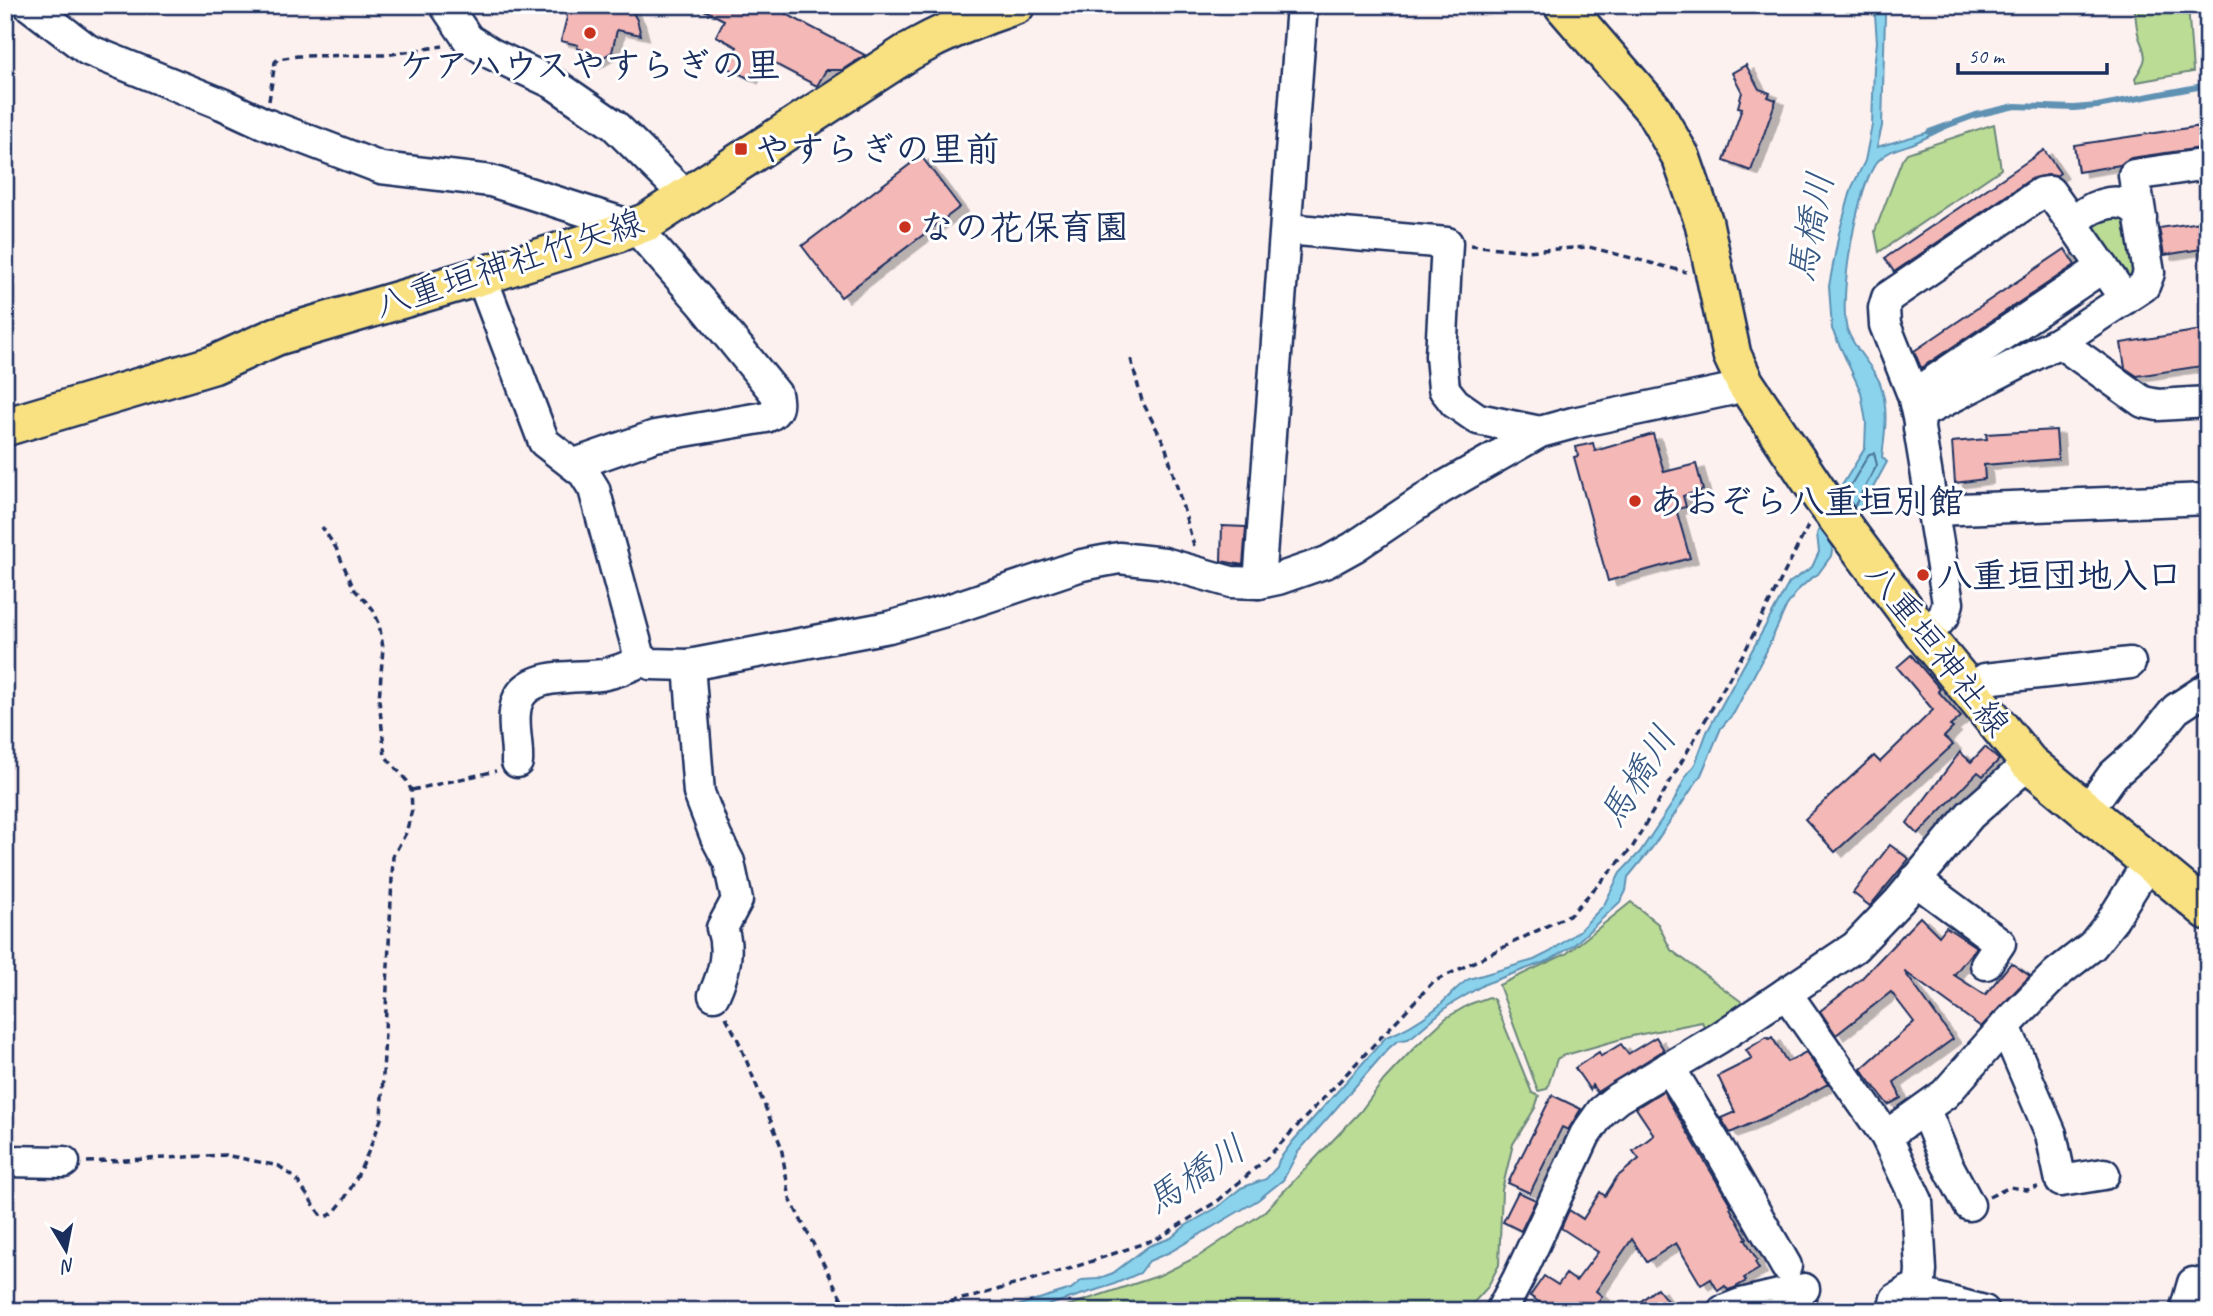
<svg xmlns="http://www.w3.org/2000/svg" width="2213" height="1316" font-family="Caveat,'Klee One',sans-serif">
  <defs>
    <filter id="shadow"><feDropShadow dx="8" dy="4.5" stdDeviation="0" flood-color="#0004"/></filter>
  </defs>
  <rect width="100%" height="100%" fill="#fdf1f0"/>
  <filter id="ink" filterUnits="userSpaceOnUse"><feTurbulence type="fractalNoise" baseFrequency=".0143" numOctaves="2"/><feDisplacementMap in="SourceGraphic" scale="14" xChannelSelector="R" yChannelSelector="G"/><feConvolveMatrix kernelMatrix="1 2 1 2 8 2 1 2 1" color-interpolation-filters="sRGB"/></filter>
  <g filter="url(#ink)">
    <g fill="#bbdc95" stroke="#6b867a" stroke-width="2">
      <path d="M2134,5H2188L2193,72L2136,82L2135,78C2146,61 2148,58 2140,40C2136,31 2136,16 2134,5Z"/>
      <polygon points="1994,124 2001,169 1879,252 1875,231 1902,160 1907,153"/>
      <polygon points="2123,212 2142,270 2132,283 2086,225"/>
      <polygon points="1631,902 1658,924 1671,950 1746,1005 1708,1036 1702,1022 1632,1036 1562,1056 1557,1059 1547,1089 1538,1091 1499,985 1566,954"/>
      <polygon points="1489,997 1494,1000 1532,1093 1539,1096 1535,1108 1513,1144 1502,1190 1499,1265 1487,1288 1466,1311 1052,1311 1158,1276 1199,1256 1263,1213 1360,1112 1384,1080 1414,1048 1446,1018 1470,1004"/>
    </g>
    <g fill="#8bd3ec" stroke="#5e91b3" stroke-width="2">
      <path d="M1871,5H1881L1885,15L1882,126L1877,147L1950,126C1938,132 1925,138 1912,144C1900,148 1889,150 1879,160C1857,180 1838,301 1847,329C1854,350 1873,366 1880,383C1889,407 1885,433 1882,457L1887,462L1862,508L1851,533L1830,505L1865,448L1866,422L1861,392L1832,329L1829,286L1839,233L1852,187L1865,161L1872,125L1874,67L1877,42L1875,15Z"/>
      <path d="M1826,510L1834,541L1831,556L1818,574L1810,579L1798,590L1786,607L1766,652L1734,713L1721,728L1701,775L1652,848L1628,877L1626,891L1621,901L1574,945L1550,960L1485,984L1448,1006L1414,1035L1408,1039L1397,1041L1387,1050L1298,1152L1283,1180L1258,1200L1170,1252L1149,1261L1140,1273L1112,1285L1030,1311H977L1010,1308L1071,1289L1082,1280L1097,1279L1113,1273L1149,1246L1171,1238L1185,1226L1218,1207L1241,1188L1266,1179L1277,1167L1279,1160L1293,1141L1386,1037C1406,1030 1423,1019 1440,1005C1450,996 1457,986 1469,979L1534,960L1550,952L1579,931L1604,905L1620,873L1640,852L1674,801L1686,776L1695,764L1707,732L1789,583L1812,567L1819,552L1817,534Z"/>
    </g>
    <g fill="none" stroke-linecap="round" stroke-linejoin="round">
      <polyline stroke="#487197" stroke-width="2" points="1845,495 1869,454 1874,453 1877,465 1854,507"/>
      <polyline stroke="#5e91b3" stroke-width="6" points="1929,132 1976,115 2015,106 2074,108 2097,106 2208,85"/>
    </g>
    <g fill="#f4b8b6" stroke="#1b2f5e" stroke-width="2" filter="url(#shadow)">
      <polygon points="560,5 629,5 637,20 641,35 617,30 612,52 592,64 583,50 577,48 578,45 561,41 567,17"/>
      <polygon points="695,5 769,5 865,55 842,70 826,70 817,86 762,57 750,79 726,67 737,47 716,36 724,20"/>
      <polygon points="1746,65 1759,89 1770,93 1768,97 1776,100 1751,171 1724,161 1742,108 1738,107 1742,92 1732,73"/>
      <polygon points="2208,125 2208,147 2131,158 2120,165 2078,172 2074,145"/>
      <polygon points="2044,150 2060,173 2056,176 2048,175 2031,179 1894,272 1885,258"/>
      <polygon points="921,156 960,207 841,297 802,246"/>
      <polygon points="2208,221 2208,248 2164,255 2159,228"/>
      <polygon points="2065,249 2075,265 1921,368 1914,351"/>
      <polygon points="2208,329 2208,365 2137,376 2125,368 2121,343"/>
      <polygon points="2056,430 2058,459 1984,465 1985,479 1955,483 1952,442 1987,439 1986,434"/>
      <polygon points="1653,434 1664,472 1696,464 1703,490 1683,496 1686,507 1676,509 1690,558 1608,581 1574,457 1578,456 1576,447 1593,443 1595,451"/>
      <polygon points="1222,526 1246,527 1243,565 1221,561"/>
      <polygon points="1911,655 1940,689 1938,691 1961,717 1950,726 1953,728 1944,737 1953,745 1835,852 1805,819 1874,756 1880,762 1933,710 1897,667"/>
      <polygon points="1985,747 1999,760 1983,776 1978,772 1918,834 1907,823 1960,752 1971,762"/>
      <polygon points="1890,845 1909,859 1870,906 1853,893"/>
      <polygon points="1920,917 1939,936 1946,927 1976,947 1954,975 1985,995 2011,963 2030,976 1981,1027 1904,971 1953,1039 1894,1082 1901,1098 1888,1105 1861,1069 1914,1022 1891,992 1836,1035 1820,1011 1861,979"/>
      <polygon points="1656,1037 1664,1050 1597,1092 1592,1085 1590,1090 1575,1068 1599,1052 1601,1056 1621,1044 1628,1054"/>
      <polygon points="1767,1037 1769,1039 1772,1037 1787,1062 1806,1052 1828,1084 1777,1112 1730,1133 1721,1118 1735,1112 1718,1076 1752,1059 1746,1050"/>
      <polygon points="1663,1091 1732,1207 1730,1208 1747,1238 1745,1239 1757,1260 1755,1262 1759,1269 1744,1278 1746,1281 1734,1288 1728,1290 1725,1286 1718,1291 1711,1279 1701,1285 1676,1243 1647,1262 1632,1239 1596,1291 1602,1296 1592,1311 1537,1311 1542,1304 1530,1296 1544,1276 1558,1285 1566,1274 1576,1281 1598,1252 1561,1228 1569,1210 1583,1219 1600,1192 1605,1196 1617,1177 1639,1159 1633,1151 1654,1135 1636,1108"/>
      <polygon points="1552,1095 1581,1109 1568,1130 1562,1127 1530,1193 1508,1183"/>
      <polygon points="1518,1192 1536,1200 1521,1231 1503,1222"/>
      <polygon points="1657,1288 1675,1311 1629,1311"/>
    </g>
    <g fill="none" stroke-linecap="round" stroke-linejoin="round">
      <defs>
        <g id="minor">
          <path d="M29,5L88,50L222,104L263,123L381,168L491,181L635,227L702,303L776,394C779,406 778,412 766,417L655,436L575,464"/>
          <polyline points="445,5 468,39 492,54 553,83 614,125 686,196"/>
          <polyline points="2141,218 2134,175 2208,164"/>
          <polyline points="1286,229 1447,243 1441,356 1444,389 1455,403 1478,419 1540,432"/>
          <polyline points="481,276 544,442 584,473 594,489 639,654 643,660 651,664 689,665 889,627 945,611 1082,565 1119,558 1164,563 1231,582 1259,583 1278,579 1327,562 1354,547 1440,489 1540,432 1573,423 1729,390 1745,383"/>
          <path d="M2059,342L2144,286L2149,273L2139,213C2123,194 2094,204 2079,218L2077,230L2125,299"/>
          <polyline points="1913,395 2103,267"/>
          <polyline points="1919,422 1913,395 1885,325 1884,308 1887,298 2041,193 2050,192 2077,230"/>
          <polyline points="1934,510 2208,499"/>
          <polyline points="1259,583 1302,5"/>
          <polyline points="1925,636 1944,616 1948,603 1919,428 1920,417 1923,412 2059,342 2143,402 2158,405 2208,402"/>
          <path d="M689,665L699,793L716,837L729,862L737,900L722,928C730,951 724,973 714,995"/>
          <polyline points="1969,690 1985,679 2130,663"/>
          <path d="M517,762C518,745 513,729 515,712C519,670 571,679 601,675C617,672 629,667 643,660"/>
          <polyline points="2088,810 2113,775 2146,746 2176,709 2208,688"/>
          <polyline points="1915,880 2000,943 1986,964"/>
          <polyline points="1786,993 1886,1136 1917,1201 1921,1270 1919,1292"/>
          <polyline points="1669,1067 1722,1154 1786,1266"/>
          <polyline points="1925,1110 1947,1164 1969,1205"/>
          <polyline points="1886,1136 1945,1094 2005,1026"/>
          <polyline points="5,1161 64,1162"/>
          <polyline points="2104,1174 2061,1181 2051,1134 2005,1026 2056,974 2092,946 2111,922 2149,861"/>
          <polyline points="1501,1311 1518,1279 1585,1135 1602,1111 1618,1098 1719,1038 1855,947 1899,901 1970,815 2029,763"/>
          <polyline points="1723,1311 1741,1304 1804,1289"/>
          <polyline points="1893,1311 1896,1299 1909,1291 1984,1311"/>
          <polyline points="2185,1311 2193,1283"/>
        </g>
        <g id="major">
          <polyline points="1563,5 1653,109 1681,157 1704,223 1732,355 1745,383 1822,498 1925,636 2029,763 2208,911"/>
          <path d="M5,427L213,365L277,336L481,276L613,235L647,222L910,51C944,32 979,17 1016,5"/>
        </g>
      </defs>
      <use href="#minor" stroke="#1b2f5e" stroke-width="35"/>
      <use href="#major" stroke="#1b2f5e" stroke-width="42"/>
      <g stroke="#1b2f5e" stroke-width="3.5" stroke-dasharray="7 5" stroke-linecap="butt">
        <polyline points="269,101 275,62 278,59 298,56 386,55 443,46"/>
        <polyline points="1470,245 1526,251 1589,247 1686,272"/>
        <polyline points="1131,359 1142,401 1165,445 1194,546"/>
        <polyline points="412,790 496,771"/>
        <polyline points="726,1017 738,1040 781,1146 790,1199 848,1311"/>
        <path d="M87,1162L225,1155L279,1166L296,1179L320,1214L328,1216C348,1206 373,1142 381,1119L393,856L406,833L412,810L411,790L407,781L385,756L379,700L383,648L379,623L372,608L354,589L336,548L322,527"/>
        <polyline points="1989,1197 2010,1187 2027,1190 2038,1187"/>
        <polyline points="903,1311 976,1296 1072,1268 1159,1238 1219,1200 1267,1158 1433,982 1571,914 1632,848 1746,649 1808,526"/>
      </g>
      <use href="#minor" stroke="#fff" stroke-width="30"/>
      <use href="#major" stroke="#f9e181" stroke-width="37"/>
    </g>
  </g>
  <g fill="#c8321e" stroke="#fff" stroke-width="2.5">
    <circle cx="590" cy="33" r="7"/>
    <rect x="734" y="142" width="14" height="14" rx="3.5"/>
    <circle cx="905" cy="227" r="7"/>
    <circle cx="1635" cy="501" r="7"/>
    <circle cx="1923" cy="575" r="7"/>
  </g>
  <g text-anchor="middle" stroke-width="6" stroke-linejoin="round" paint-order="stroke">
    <g font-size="35" font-weight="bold" fill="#1b2f5e" stroke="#fff" text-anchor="start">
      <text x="590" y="77" text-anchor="middle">ケアハウスやすらぎの里</text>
      <text x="755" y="161">やすらぎの里前</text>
      <text x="919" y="239">なの花保育園</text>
      <text x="1649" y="513">あおぞら八重垣別館</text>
      <text x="1937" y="587">八重垣団地入口</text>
    </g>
    <g font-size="35" fill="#1b2f5e" stroke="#fff">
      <text transform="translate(509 263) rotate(-18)" y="12">八重垣神社竹矢線</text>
      <text transform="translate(1938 649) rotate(52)" y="12">八重垣神社線</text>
    </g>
    <g font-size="37" font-style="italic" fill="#375882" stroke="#fff">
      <text transform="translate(1810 227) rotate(-79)" y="13">馬橋川</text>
      <text transform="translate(1637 776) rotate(-58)" y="13">馬橋川</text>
      <text transform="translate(1195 1174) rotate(-33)" y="13">馬橋川</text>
    </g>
  </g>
  <rect width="2213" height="1316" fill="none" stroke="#fff" stroke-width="28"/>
  <rect x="14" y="14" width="2185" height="1288" fill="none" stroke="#1b2f5e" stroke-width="2.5" filter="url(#ink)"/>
  <g transform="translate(66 1250) rotate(170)" stroke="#ffffff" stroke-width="5" paint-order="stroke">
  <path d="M0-5L12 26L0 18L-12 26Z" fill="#1b2f5e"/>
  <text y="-10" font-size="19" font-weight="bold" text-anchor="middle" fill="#1b2f5e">N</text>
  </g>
  <path d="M1958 63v10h149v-10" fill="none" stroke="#1b2f5e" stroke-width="3.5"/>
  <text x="1968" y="63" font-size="21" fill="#1b2f5e" stroke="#ffffff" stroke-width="5" paint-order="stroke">50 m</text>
</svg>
